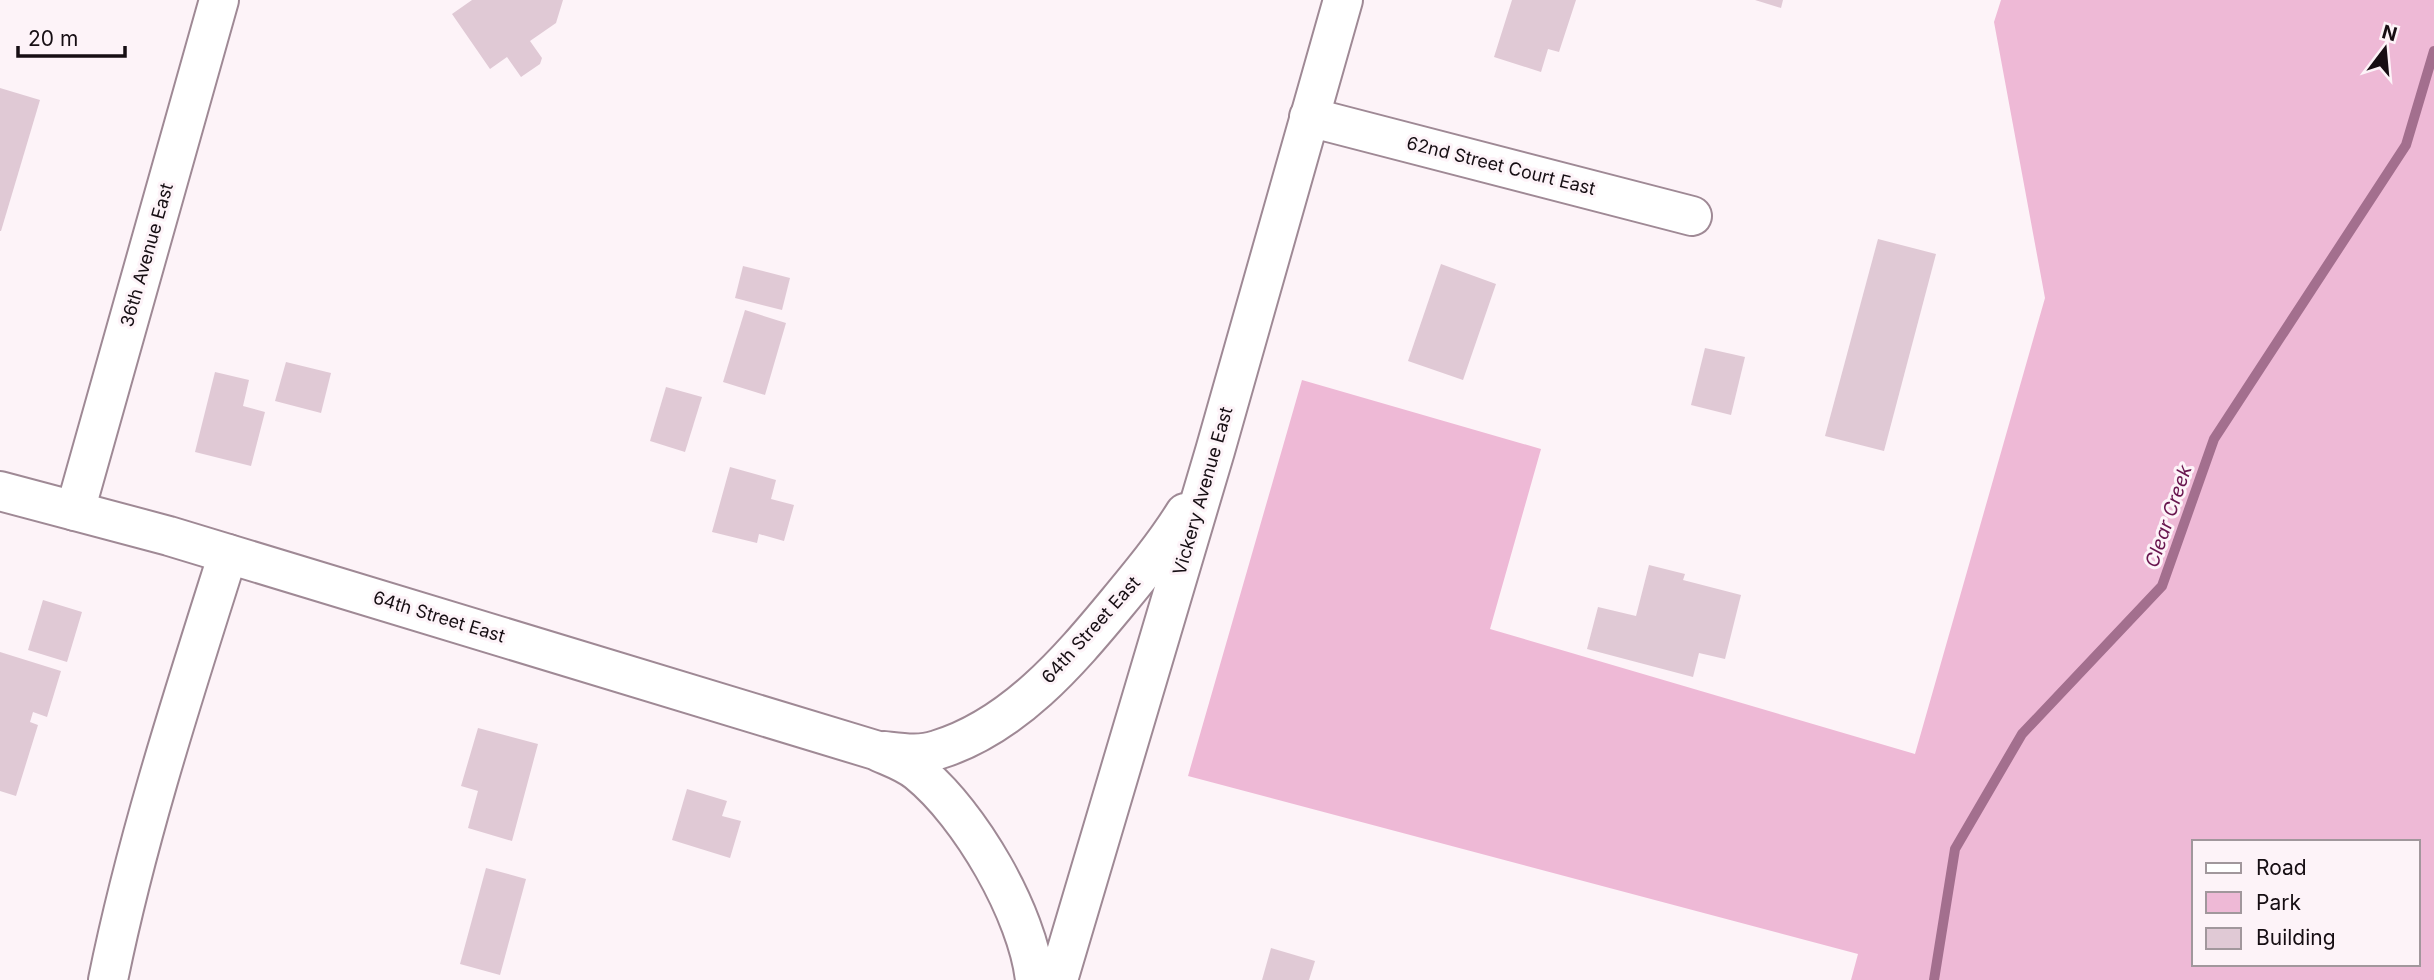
<svg xmlns="http://www.w3.org/2000/svg" width="2434" height="980" font-family="Inter,sans-serif">
  <rect width="100%" height="100%" fill="#fdf3f8"/>
  <path fill="#eeb9d6" fill-rule="evenodd" d="M2001,0H2434V980H1851L1858,954L1188,776L1302,380L1541,449L1490,629L1915,754L2045,298L1994,22ZM2194,842H2418V964H2194Z"/>
  <g fill="none" stroke-linecap="round" stroke-linejoin="round">
    <polyline stroke="#a36f8e" stroke-width="10" points="1934,980 1955,849 2022,734 2162,586 2214,439 2406,145 2434,51"/>
  </g>
  <g fill="#e0c9d5">
    <polygon points="472,0 563,0 556,23 530,41 542,58 540,64 521,77 507,57 490,69 452,14"/>
    <polygon points="1512,0 1576,0 1559,52 1548,49 1541,72 1494,57"/>
    <polygon points="1755,0 1783,0 1781,8"/>
    <polygon points="0,88 40,100 1,231 0,231"/>
    <polygon points="1878,239 1936,254 1884,451 1825,436"/>
    <polygon points="1441,264 1496,284 1463,380 1408,361"/>
    <polygon points="743,266 790,278 782,310 735,298"/>
    <polygon points="745,310 786,323 765,395 723,382"/>
    <polygon points="1705,348 1745,357 1731,415 1691,405"/>
    <polygon points="286,362 331,373 321,413 275,401"/>
    <polygon points="215,372 249,380 243,406 265,412 251,466 195,452"/>
    <polygon points="666,387 702,397 685,452 650,441"/>
    <polygon points="730,467 776,480 771,499 794,505 784,541 759,534 757,543 712,532"/>
    <polygon points="1649,565 1685,574 1683,580 1741,595 1725,659 1699,653 1693,677 1587,649 1598,607 1636,616"/>
    <polygon points="43,600 82,612 67,662 28,650"/>
    <polygon points="0,652 61,671 47,717 33,712 30,722 38,725 16,796 0,791"/>
    <polygon points="478,728 538,744 512,841 468,828 478,791 461,786"/>
    <polygon points="687,789 727,801 722,816 741,821 730,858 672,840"/>
    <polygon points="486,868 526,879 500,975 460,964"/>
    <polygon points="1271,948 1315,961 1309,980 1262,980"/>
  </g>
  <g fill="none" stroke-linecap="round" stroke-linejoin="round">
    <defs>
      <g id="minor">
        <polyline points="1309,117 1692,216"/>
        <path d="M0,491L169,536L875,750C890,757 906,762 918,772C970,814 1028,914 1035,980"/>
        <polyline points="75,511 219,0"/>
        <path d="M884,751C902,753 920,756 937,750C1013,727 1069,661 1117,603C1141,574 1165,545 1185,513"/>
        <path d="M108,980C137,837 184,693 228,554"/>
        <polyline points="1058,980 1215,451 1343,0"/>
      </g>
    </defs>
    <use href="#minor" stroke="#9f8995" stroke-width="42"/>
    <use href="#minor" stroke="#fff" stroke-width="38"/>
  </g>
  <g text-anchor="middle" stroke-width="6" stroke-linejoin="round" paint-order="stroke">
    <g font-size="18" fill="#160e13" stroke="#fdf3f8">
      <text transform="translate(1501 166) rotate(14)" y="6">62nd Street Court East</text>
      <text transform="translate(147 255) rotate(-74)" y="6">36th Avenue East</text>
      <text transform="translate(1203 491) rotate(-74)" y="6">Vickery Avenue East</text>
      <text transform="translate(439 617) rotate(17)" y="6">64th Street East</text>
      <text transform="translate(1091 630) rotate(-48)" y="6">64th Street East</text>
    </g>
    <g font-size="19" font-style="italic" fill="#68154e" stroke="#fdf3f8">
      <text transform="translate(2168 516) rotate(-71)" y="7">Clear Creek</text>
    </g>
  </g>
  <rect x="2192" y="840" width="228" height="126" fill="#fdf3f8" stroke="#a1979c" stroke-width="2"/>
  <rect x="2206" y="863" width="35" height="10" fill="#ffffff" stroke="#a1979c" stroke-width="2"/>
  <text x="2256" y="875" font-size="21" fill="#160e13">Road</text>
  <rect x="2206" y="892" width="35" height="21" fill="#eeb9d6" stroke="#a1979c" stroke-width="2"/>
  <text x="2256" y="910" font-size="21" fill="#160e13">Park</text>
  <rect x="2206" y="928" width="35" height="21" fill="#e0c9d5" stroke="#a1979c" stroke-width="2"/>
  <text x="2256" y="945" font-size="21" fill="#160e13">Building</text>
  <g transform="translate(2385 49) rotate(16)" stroke="#fdf3f8" stroke-width="5" paint-order="stroke">
  <path d="M0-5L12 26L0 18L-12 26Z" fill="#160e13"/>
  <text y="-10" font-size="19" font-weight="bold" text-anchor="middle" fill="#160e13">N</text>
  </g>
  <path d="M18 46v10h107v-10" fill="none" stroke="#160e13" stroke-width="3.5"/>
  <text x="28" y="46" font-size="21" fill="#160e13" stroke="#fdf3f8" stroke-width="5" paint-order="stroke">20 m</text>
</svg>
